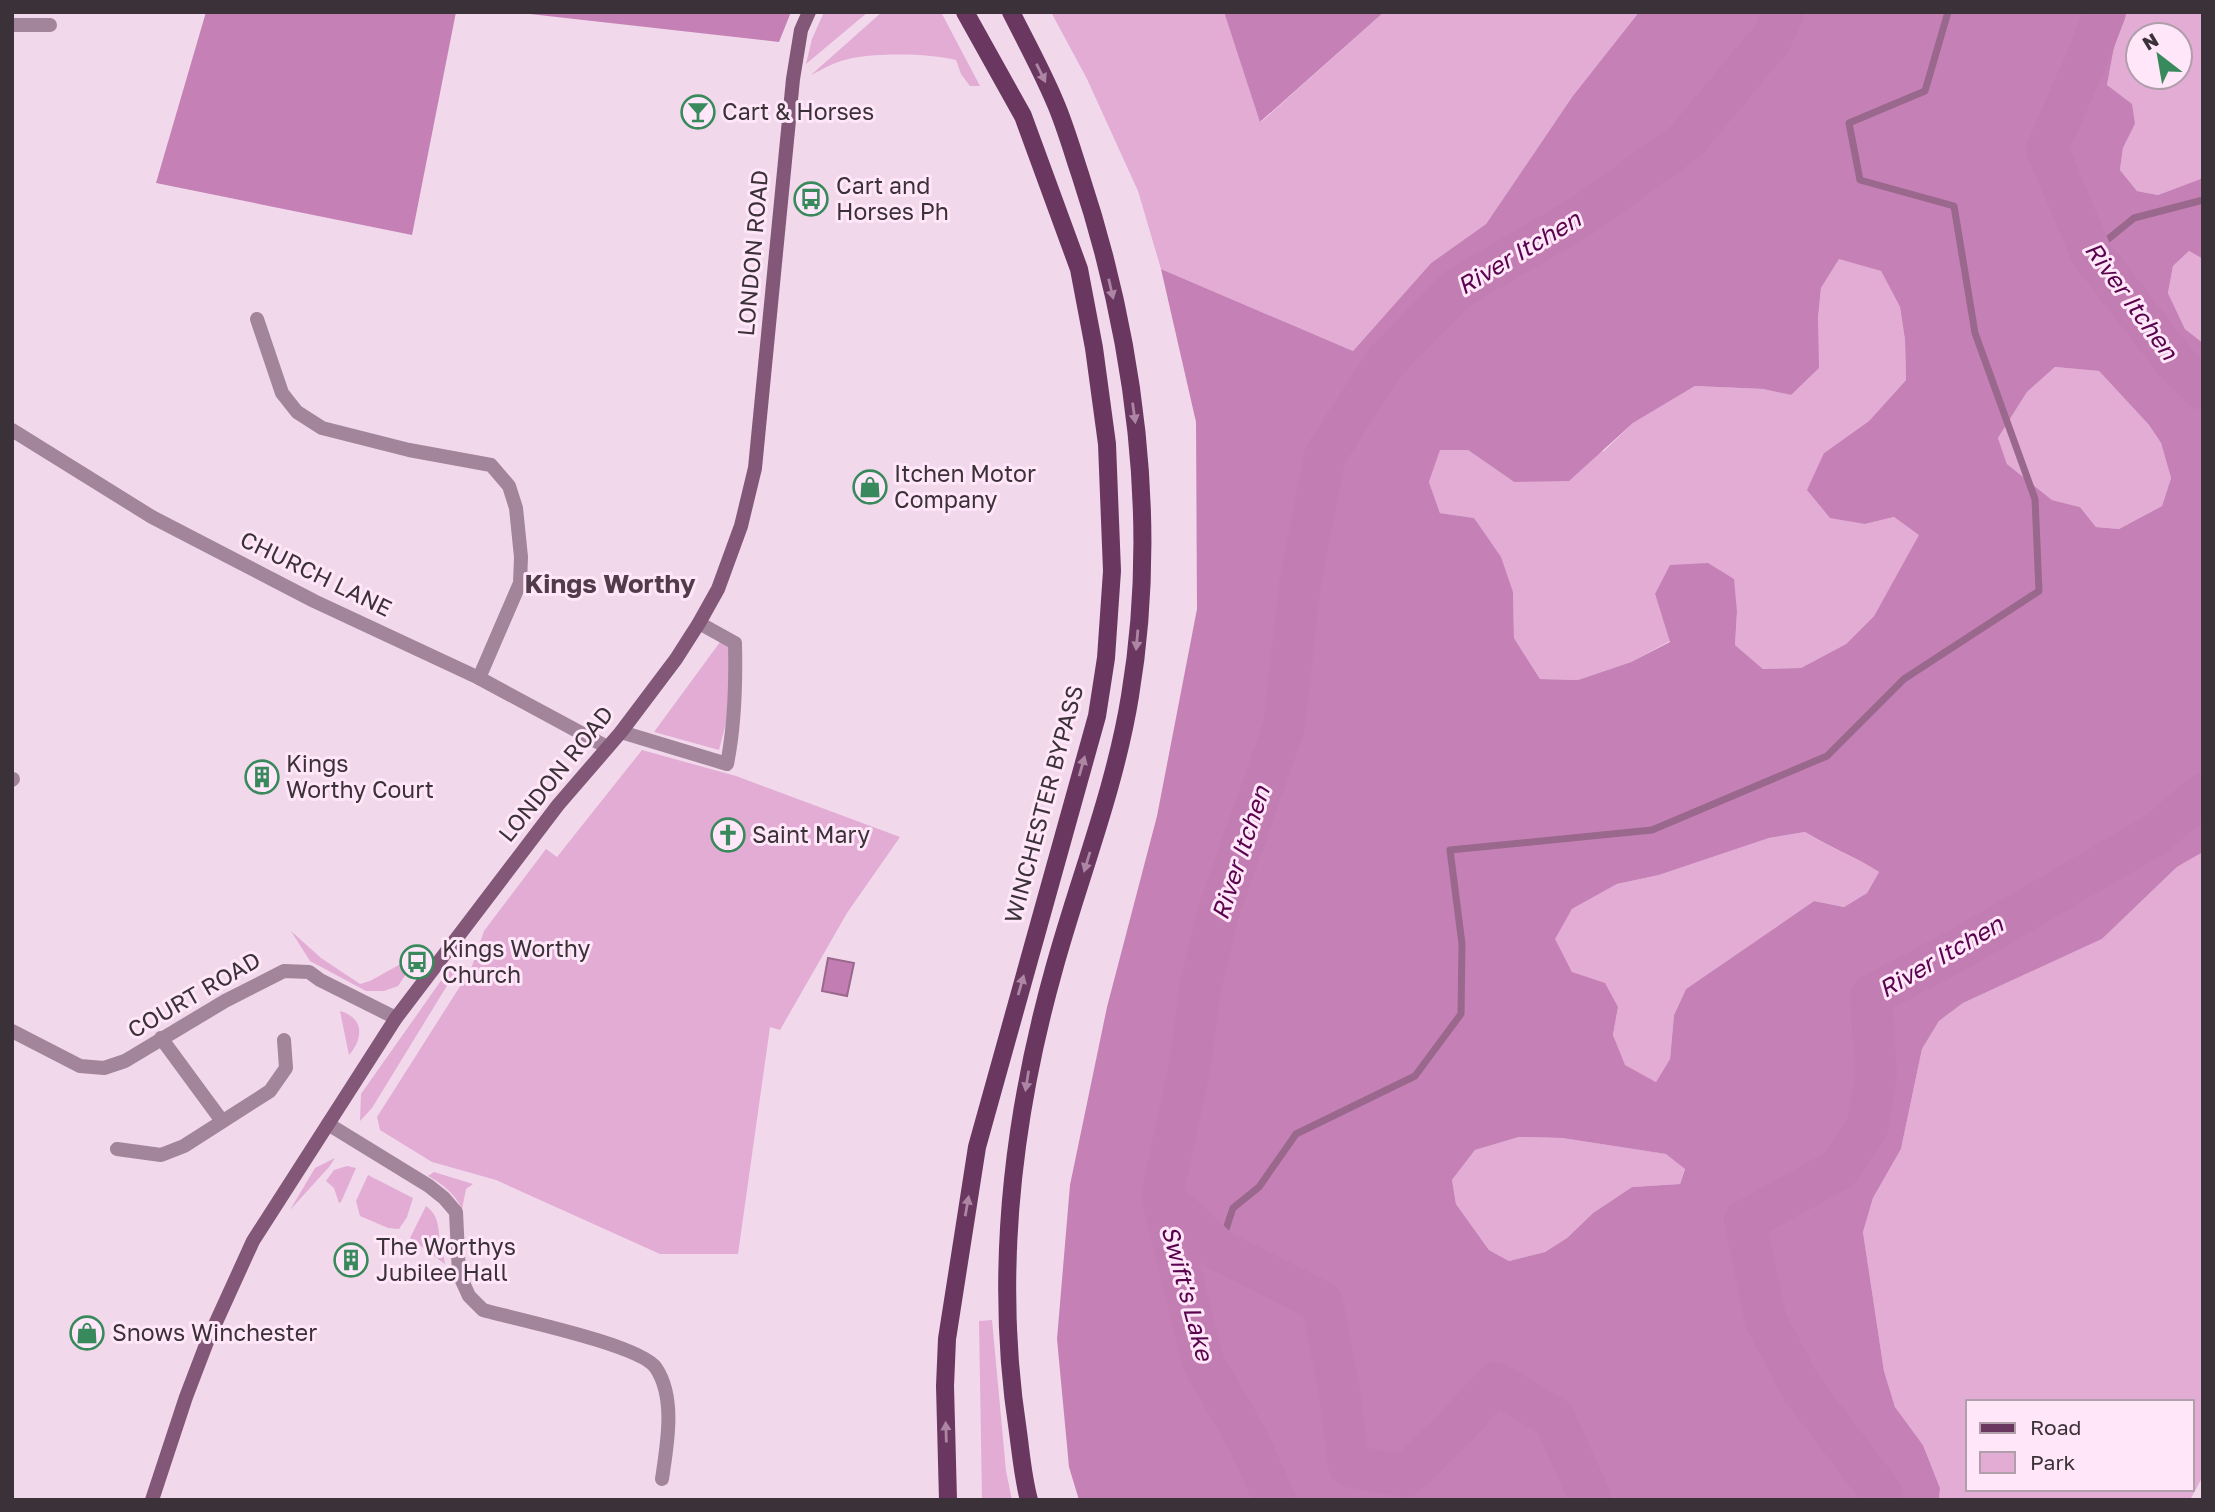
<svg xmlns="http://www.w3.org/2000/svg" width="2215" height="1512" font-family="'Golos Text',sans-serif">
  <rect width="100%" height="100%" fill="#f1d9eb"/>
  <g fill="#e2acd5" fill-rule="evenodd">
    <polygon points="824,12 868,12 806,64 812,39"/>
    <path d="M882,12H941L980,86H970L961,74L956,60C929,53 868,52 841,61C831,64 821,70 811,75Z"/>
    <polygon points="1051,12 1224,12 1261,122 1384,12 1639,12 1572,97 1486,224 1431,263 1353,351 1161,269 1138,191 1087,79"/>
    <path d="M2125,12H2203V178L2158,195L2137,191L2120,170L2123,148L2135,124L2107,85L2117,32ZM2138,35H2180V77H2138Z"/>
    <polygon points="2189,251 2203,259 2203,343 2185,329 2168,293 2173,266"/>
    <polygon points="1839,258 1881,271 1900,307 1905,340 1906,380 1869,421 1824,453 1865,524 1894,517 1920,535 1874,616 1846,644 1801,668 1763,669 1735,645 1737,612 1655,594 1670,641 1631,662 1578,680 1540,679 1514,638 1513,592 1474,518 1440,513 1429,482 1440,449 1468,450 1514,482 1604,451 1633,423 1695,386 1763,389 1791,395 1818,318 1821,288"/>
    <polygon points="2055,367 2099,371 2149,425 2161,443 2171,478 2162,506 2119,529 2096,527 2080,507 2052,500 2007,464 1998,438 2027,392"/>
    <polygon points="723,638 736,646 736,684 719,750 654,732"/>
    <polygon points="642,750 736,776 900,837 847,913 780,1030 770,1027 738,1254 660,1254 496,1180 432,1162 380,1130 377,1117 471,969 484,931 546,849 557,857"/>
    <path d="M1805,832C1830,848 1854,856 1879,872L1867,893L1844,907L1814,901L1686,989L1674,1015L1670,1059L1656,1082L1624,1065L1613,1035L1618,1007L1572,972L1554,939L1572,909L1617,884L1659,875L1769,838Z"/>
    <path d="M2203,852V1476L2190,1500H1939L1940,1488L1923,1445L1895,1407L1884,1371L1863,1232L1873,1198L1901,1149L1922,1049L1939,1021L1963,1003L2102,939L2177,867ZM1968,1402H2192V1489H1968Z"/>
    <polygon points="291,931 321,958 360,984 370,981 406,961 411,959 412,965 398,986 384,991 366,991 310,961"/>
    <polygon points="452,965 456,971 372,1108 360,1121 361,1094"/>
    <path d="M340,1011C365,1018 363,1039 349,1055Z"/>
    <polygon points="1519,1137 1562,1138 1667,1154 1685,1168 1680,1184 1632,1187 1593,1213 1567,1238 1545,1252 1509,1261 1489,1250 1456,1204 1452,1180 1475,1150"/>
    <polygon points="335,1158 329,1167 290,1210 315,1168"/>
    <polygon points="347,1166 356,1168 341,1202 339,1203 334,1188 326,1181 334,1170"/>
    <path d="M434,1172L473,1184L466,1189L462,1209C454,1193 444,1185 428,1176Z"/>
    <polygon points="368,1175 413,1198 407,1217 399,1229 388,1228 360,1216 356,1201"/>
    <path d="M426,1206C439,1216 438,1226 440,1242C441,1249 444,1256 445,1264L410,1238Z"/>
    <polygon points="992,1320 1006,1471 1012,1500 982,1500 979,1321"/>
  </g>
  <g fill="#c581b6" fill-rule="evenodd">
    <polygon points="206,12 456,12 412,235 156,183"/>
    <polygon points="512,12 791,12 779,42"/>
    <polygon points="1224,12 1384,12 1260,122"/>
    <path d="M1639,12H2125L2117,32L2107,85L2132,104L2135,124L2123,148L2120,170L2137,191L2158,195L2203,178V259L2189,251L2173,266L2168,293L2185,329L2203,343V852L2177,867L2102,939L1963,1003L1939,1021L1922,1049L1901,1149L1873,1198L1863,1232L1884,1371L1895,1407L1923,1445L1940,1488L1939,1500H1079L1069,1467L1057,1339L1070,1185L1107,1007L1157,816L1197,609L1196,422L1161,269L1353,351L1431,263L1486,224L1572,97ZM1839,259L1881,271L1900,307L1905,340L1906,380L1869,421L1824,453L1807,490L1830,518L1865,524L1894,517L1919,535L1874,616L1846,644L1801,668L1763,669L1735,645L1737,612L1734,579L1708,563L1670,565L1655,594L1670,642L1631,662L1578,680L1540,679L1514,638L1513,592L1501,557L1474,518L1440,513L1429,482L1440,450H1468L1514,482L1569,481L1633,423L1695,386L1763,389L1791,395L1819,368L1818,318L1821,288ZM2055,367L2099,371L2149,425L2161,443L2171,478L2162,506L2119,529L2096,527L2080,507L2052,500L2007,464L1998,438L2027,392ZM1805,832C1829,847 1854,856 1879,872L1867,893L1844,907L1814,901L1686,989L1674,1015L1670,1059L1656,1082L1625,1065L1613,1035L1618,1007L1605,983L1572,972L1555,939L1572,909L1617,884L1659,875L1769,838ZM1519,1137L1562,1138L1666,1154L1685,1169L1680,1184L1632,1187L1593,1213L1567,1238L1545,1252L1509,1261L1489,1250L1456,1204L1452,1180L1475,1150Z"/>
  </g>
  <polygon fill="#c27eb2" stroke="#9a678d" stroke-width="2" points="828,958 854,963 847,996 822,991"/>
  <g fill="none" stroke-linecap="round" stroke-linejoin="round">
    <g stroke="#9a678d" stroke-width="7">
      <polyline points="2091,253 2134,218 2203,200"/>
      <polyline points="1219,1250 1233,1208 1259,1187 1296,1134 1415,1076 1461,1014 1462,944 1450,850 1652,830 1827,756 1904,679 2039,591 2035,499 1975,333 1954,206 1860,180 1849,123 1925,91 1948,12"/>
    </g>
    <g stroke="#c27eb2" stroke-width="42">
      <polyline points="2105,12 2089,54 2047,149 2091,253 2177,364 2203,389"/>
      <polyline points="1162,1196 1219,1250 1322,1302 1339,1390 1349,1466 1405,1476 1454,1429 1496,1383 1554,1418 1591,1500"/>
      <polyline points="1275,1500 1248,1440 1203,1362 1162,1196 1190,1065 1200,988 1219,910 1284,727 1300,584 1325,455 1388,359 1458,288 1582,216 1686,141 1771,39 1784,12"/>
      <polyline points="1882,1500 1882,1494 1802,1389 1766,1321 1745,1221 1839,1169 1868,1125 1876,1072 1871,996 1961,948 2156,834 2203,794"/>
    </g>
    <g stroke="#a2849b" stroke-width="14">
      <polyline points="12,25 50,25"/>
      <polyline points="257,319 282,393 297,412 322,428 409,450 491,465 509,486 516,508 521,557 520,583 479,678"/>
      <polyline points="12,430 152,517 314,601 479,678 607,747"/>
      <path d="M621,732L727,764C735,724 736,684 735,643L699,623"/>
      <polyline points="12,780 13,779"/>
      <polyline points="12,1031 80,1066 104,1068 125,1061 225,1001 284,971 309,972 320,980 396,1018"/>
      <polyline points="161,1038 222,1121"/>
      <path d="M328,1124L429,1186L444,1198L456,1212L459,1274L469,1296L483,1310C515,1319 641,1345 656,1368C676,1398 667,1445 662,1479"/>
      <polyline points="117,1149 161,1155 184,1146 270,1091 286,1068 284,1040"/>
    </g>
    <polyline stroke="#825778" stroke-width="14" points="152,1500 186,1397 207,1342 253,1241 396,1018 558,805 621,732 676,659 699,623 718,589 741,526 755,468 793,79 801,30 809,12"/>
    <g stroke="#6a3760" stroke-width="18">
      <path d="M1011,12C1026,42 1042,71 1055,102C1065,125 1072,150 1080,174C1135,340 1159,523 1130,696C1115,789 1079,878 1054,969C1012,1119 994,1277 1018,1432C1021,1454 1023,1478 1029,1500"/>
      <polyline points="948,1500 945,1386 947,1339 977,1147 1097,716 1106,658 1112,571 1107,444 1094,348 1079,269 1023,116 965,12"/>
    </g>
  </g>
  <defs><path id="oneway-solid" d="M-6-.8H1V-3.2L6.5 0L1 3.2V.8H-6Z" transform="scale(1.75)"/></defs>
  <g fill="#ad86a4">
    <use href="#oneway-solid" transform="translate(1041 73) rotate(64)"/>
    <use href="#oneway-solid" transform="translate(1111 289) rotate(77)"/>
    <use href="#oneway-solid" transform="translate(1134 413) rotate(82)"/>
    <use href="#oneway-solid" transform="translate(1137 640) rotate(95)"/>
    <use href="#oneway-solid" transform="translate(1082 766) rotate(-74)"/>
    <use href="#oneway-solid" transform="translate(1087 862) rotate(107)"/>
    <use href="#oneway-solid" transform="translate(1021 985) rotate(-74)"/>
    <use href="#oneway-solid" transform="translate(1027 1081) rotate(99)"/>
    <use href="#oneway-solid" transform="translate(967 1206) rotate(-80)"/>
    <use href="#oneway-solid" transform="translate(946 1432) rotate(-92)"/>
  </g>
  <defs>
    <symbol id="bar-ring" viewBox="-11 -11 22 22"><circle r="9.5" fill="#ffe6f8" stroke="#38895b" stroke-width="1.5"/><path d="M-6-5H6L.8 .8V4.5H3.5V6h-7V4.5H-.8V.8Z" fill="#38895b"/></symbol>
    <symbol id="bus-ring" viewBox="-11 -11 22 22"><circle r="9.5" fill="#ffe6f8" stroke="#38895b" stroke-width="1.5"/><path d="M-5-6H5V4H4V6H2V4H-2V6H-4V4H-5ZM-3.5-4V0h7V-4ZM-3.5 1.2v1.5H-2V1.2ZM2 1.2v1.5H3.5V1.2Z" fill="#38895b"/></symbol>
    <symbol id="shop-ring" viewBox="-11 -11 22 22"><circle r="9.5" fill="#ffe6f8" stroke="#38895b" stroke-width="1.5"/><path d="M-5-2.5h2.3a2.7 3.5 0 0 1 5.4 0H5L5.5 6h-11ZM-1.5-2.5h3a1.5 2.3 0 0 0-3 0Z" fill="#38895b"/></symbol>
    <symbol id="building-ring" viewBox="-11 -11 22 22"><circle r="9.5" fill="#ffe6f8" stroke="#38895b" stroke-width="1.5"/><path d="M-4-6H4V6H1V3H-1V6H-4ZM-2.5-4.3h1.7v1.8h-1.7ZM.8-4.3h1.7v1.8H.8ZM-2.5-1h1.7V.8h-1.7ZM.8-1h1.7V.8H.8Z" fill="#38895b"/></symbol>
    <symbol id="church-ring" viewBox="-11 -11 22 22"><circle r="9.5" fill="#ffe6f8" stroke="#38895b" stroke-width="1.5"/><path d="M-1.2-6h2.4v3.5h3.3v2.4h-3.3V6h-2.4V-.1h-3.3v-2.4h3.3Z" fill="#38895b"/></symbol>
  </defs>
  <g fill-rule="evenodd">
    <use href="#bar-ring" x="679" y="93" width="38" height="38"/>
    <use href="#bus-ring" x="792" y="180" width="38" height="38"/>
    <use href="#shop-ring" x="851" y="468" width="38" height="38"/>
    <use href="#building-ring" x="243" y="758" width="38" height="38"/>
    <use href="#church-ring" x="709" y="816" width="38" height="38"/>
    <use href="#bus-ring" x="398" y="943" width="38" height="38"/>
    <use href="#building-ring" x="332" y="1241" width="38" height="38"/>
    <use href="#shop-ring" x="68" y="1314" width="38" height="38"/>
  </g>
  <g text-anchor="middle" stroke-width="6" stroke-linejoin="round" paint-order="stroke">
    <g font-size="23" fill="#3b3138" stroke="#ffe6f8" text-anchor="start">
      <text x="722" y="120">Cart &amp; Horses</text>
      <text x="836" y="194">Cart and<tspan x="836" dy="26">Horses Ph</tspan></text>
      <text x="894" y="482">Itchen Motor<tspan x="894" dy="26">Company</tspan></text>
      <text x="286" y="772">Kings<tspan x="286" dy="26">Worthy Court</tspan></text>
      <text x="752" y="843">Saint Mary</text>
      <text x="442" y="957">Kings Worthy<tspan x="442" dy="26">Church</tspan></text>
      <text x="376" y="1255">The Worthys<tspan x="376" dy="26">Jubilee Hall</tspan></text>
      <text x="112" y="1341">Snows Winchester</text>
    </g>
    <g font-size="23" fill="#3b3138" stroke="#ffe6f8">
      <text transform="translate(753 253) rotate(-85)" y="8">LONDON ROAD</text>
      <text transform="translate(316 574) rotate(26)" y="8">CHURCH LANE</text>
      <text transform="translate(556 774) rotate(-51)" y="8">LONDON ROAD</text>
      <text transform="translate(1044 804) rotate(-75)" y="8">WINCHESTER BYPASS</text>
      <text transform="translate(194 995) rotate(-30)" y="8">COURT ROAD</text>
    </g>
    <g font-size="24" font-style="italic" fill="#59034e" stroke="#ffe6f8">
      <text transform="translate(1519 253) rotate(-31)" y="8">River Itchen</text>
      <text transform="translate(2131 301) rotate(54)" y="8">River Itchen</text>
      <text transform="translate(1241 853) rotate(-72)" y="8">River Itchen</text>
      <text transform="translate(1941 957) rotate(-30)" y="8">River Itchen</text>
      <text transform="translate(1187 1293) rotate(75)" y="8">Swift's Lake</text>
    </g>
    <g font-size="26" font-weight="bold" fill="#503c4b" stroke="#ffe6f8">
      <text x="610" y="593">Kings Worthy</text>
    </g>
  </g>
  <rect width="2215" height="1512" fill="none" stroke="#3b3138" stroke-width="28"/>
  <rect x="1966" y="1400" width="228" height="91" fill="#ffe6f8" stroke="#b19eab" stroke-width="2"/>
  <rect x="1980" y="1423" width="35" height="10" fill="#6a3760" stroke="#b19eab" stroke-width="2"/>
  <text x="2030" y="1435" font-size="21" fill="#3b3138">Road</text>
  <rect x="1980" y="1452" width="35" height="21" fill="#e2acd5" stroke="#b19eab" stroke-width="2"/>
  <text x="2030" y="1470" font-size="21" fill="#3b3138">Park</text>
  <g transform="translate(2159 56) rotate(329)"><circle r="33" fill="#ffe6f8" stroke="#b19eab" stroke-width="2"/>
  <path d="M0-5L12 26L0 18L-12 26Z" fill="#38895b"/>
  <text y="-10" font-size="19" font-weight="bold" text-anchor="middle" fill="#3b3138">N</text>
  </g>
</svg>
